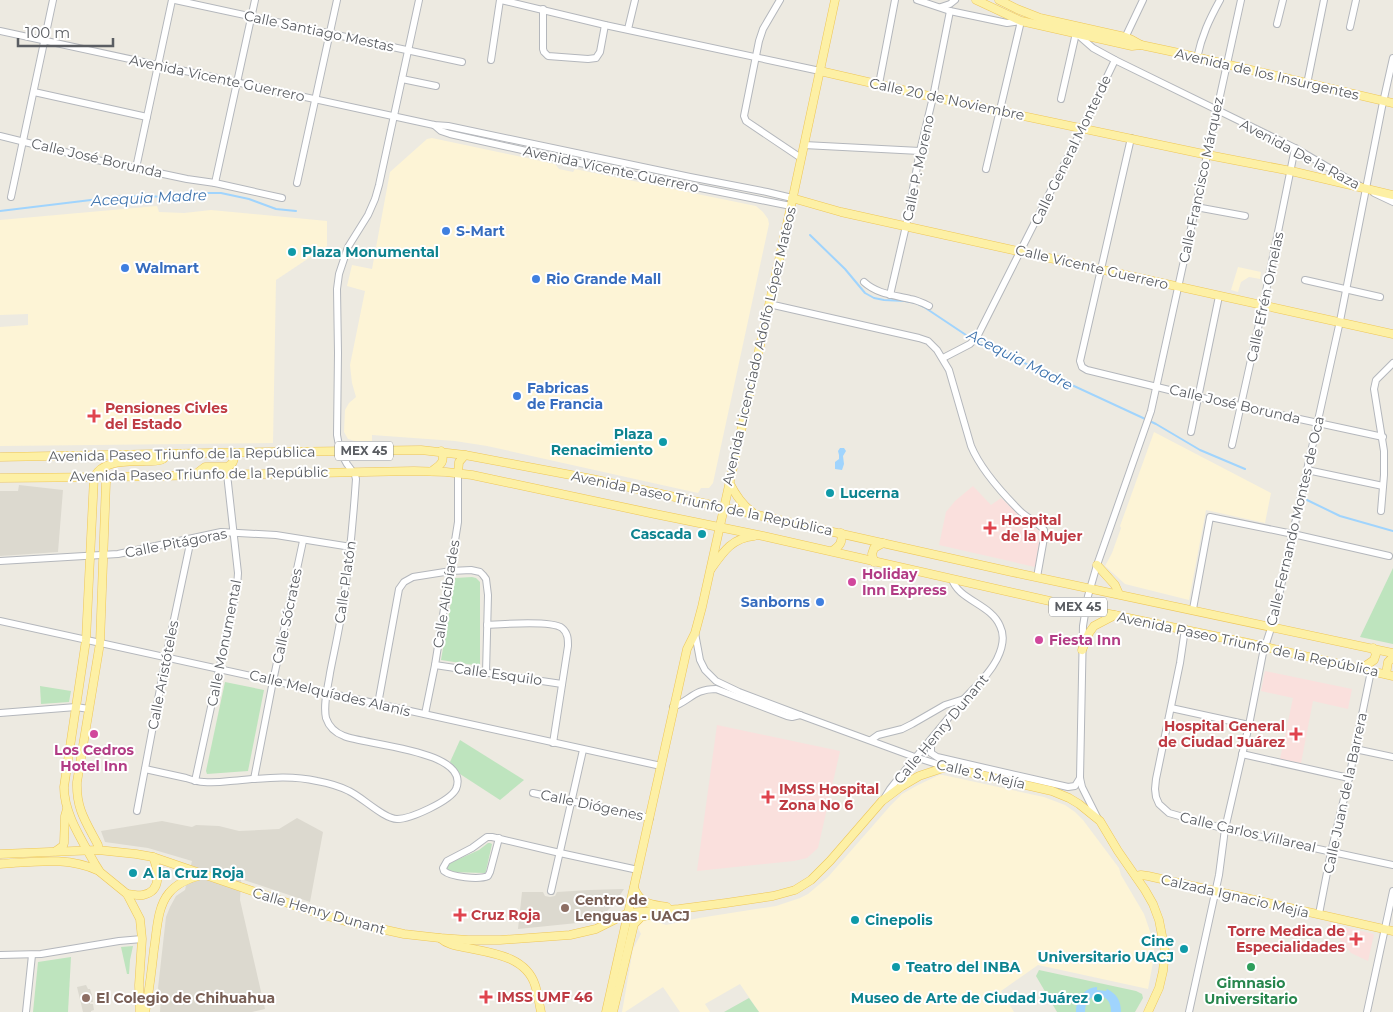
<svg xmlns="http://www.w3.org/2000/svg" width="1393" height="1012" font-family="Montserrat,sans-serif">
  <rect width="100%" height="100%" fill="#edeae1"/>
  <g fill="#fdf4d6">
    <polygon points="432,138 555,164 559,169 573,172 575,169 756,206 763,212 768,219 769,224 713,483 709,488 701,488 698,493 487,446 455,441 372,435 372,441 355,441 348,439 344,432 345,410 349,403 356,397 352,383 350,365 365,291 347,286 352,265 372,269 390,172 427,139"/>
    <polygon points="157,206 159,212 184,213 211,210 327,221 327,246 276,280 273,443 0,446 0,327 28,325 28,314 0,315 0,220"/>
    <polygon points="1238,267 1261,272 1260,279 1249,277 1241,282 1238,292 1231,290"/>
    <polygon points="1154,432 1271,493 1265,523 1206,510 1189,600 1125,584 1105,566 1112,553 1121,528 1120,526"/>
    <polygon points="939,775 943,775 1044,797 1065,805 1075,812 1083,820 1119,868 1121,875 1144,914 1154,943 1154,957 1148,989 1038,965 1001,991 1014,1012 759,1012 740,984 705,1004 710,1012 680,1012 663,987 625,1012 622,1012 633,949 641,934 638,928 642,921 649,920 653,920 666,925 699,918 776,906 800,898 808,894 828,877 891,805 902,794 918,785"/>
  </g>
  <g fill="#dcd9cf">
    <polygon points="19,485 63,490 58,552 0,556 0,491 18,491"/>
    <polygon points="297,818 323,832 310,902 241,879 240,900 265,1009 252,1012 160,1012 161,998 158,988 166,917 170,907 176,896 185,890 192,861 148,848 105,842 101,831 162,821 192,827 196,825 219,826 239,831 279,829"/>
    <polygon points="624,889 614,904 607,911 594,919 587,922 518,929 522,892 543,892 545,896 550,897 555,896 557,892 589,890"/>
    <polygon points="86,985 88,989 90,989 92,995 93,1002 90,1002 90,1004 93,1004 94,1010 91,1011 91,1012 83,1012 77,987"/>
  </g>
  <g fill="#fae0dd">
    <polygon points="973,486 991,505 1001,498 1020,516 1041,532 1035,567 939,545 946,512 955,501"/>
    <polygon points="1265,671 1352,689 1348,709 1313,701 1301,763 1280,759 1293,698 1261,691"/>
    <polygon points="717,725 840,751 818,848 807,858 794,861 697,871"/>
    <polygon points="1327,923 1374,934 1368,961 1351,953"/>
  </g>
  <g fill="#bee4be">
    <polygon points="1393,568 1393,644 1360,637"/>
    <polygon points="472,577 476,578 480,582 480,666 441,660 455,578"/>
    <polygon points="225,682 264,690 248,771 207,774 206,771"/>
    <polygon points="40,686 71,691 69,702 41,704"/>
    <polygon points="460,740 524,780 500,800 460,774 450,762"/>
    <polygon points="488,843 490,843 492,844 486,871 485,873 449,872 447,870 447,867 450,863 479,850"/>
    <polygon points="133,946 130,960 129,974 127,974 121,947"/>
    <polygon points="71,957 68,1012 33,1012 38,962"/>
    <polygon points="1039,970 1136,991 1142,994 1143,998 1135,1012 1057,1012 1036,976"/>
    <polygon points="749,998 759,1012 724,1012"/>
  </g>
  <g fill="#a0d4fd">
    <polygon points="840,448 844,448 846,451 843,456 844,464 842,470 835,469 835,462 839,459 839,455 838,451"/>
    <path d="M1097,987V990L1106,991L1107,989C1117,994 1121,1001 1121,1012H1111C1112,991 1085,990 1085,1012H1076C1076,999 1084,988 1097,987Z"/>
  </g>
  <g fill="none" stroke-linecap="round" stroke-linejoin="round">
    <g stroke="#a0d4fd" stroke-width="2">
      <polyline points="0,211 124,196 149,196 176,198 186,198 208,193 221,193 249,199 276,209 296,211"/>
      <polyline points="810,235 845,269 865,293 874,298 884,300 905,301 916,303 924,307 972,339"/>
      <polyline points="977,341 1156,424 1200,450 1245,469"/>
      <polyline points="1307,500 1340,516 1393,531"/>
    </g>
    <defs>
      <g id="minor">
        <polyline points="175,0 462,62"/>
        <polyline points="501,0 605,25 820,71"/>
        <polyline points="780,0 763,29 759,41 744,116 746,121 801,158"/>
        <polyline points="917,0 950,11 1007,23 1021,21 986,169"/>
        <polyline points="941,7 950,4 955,0"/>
        <polyline points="543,9 543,49 544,52 548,56 588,59 596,58 600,52 605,25"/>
        <polyline points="1277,24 1283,0"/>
        <polyline points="1350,27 1356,0"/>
        <polyline points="628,29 635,0"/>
        <polyline points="0,31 434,125 448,126 690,177 767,192 792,198"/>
        <polyline points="1077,34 1093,48 1115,60 1295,148 1360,186"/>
        <polyline points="1124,40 1143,0"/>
        <path d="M1197,58C1202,35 1209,20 1220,0"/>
        <polyline points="491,60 500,0"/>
        <polyline points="402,79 436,86"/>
        <polyline points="879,84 895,0"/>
        <polyline points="1307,84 1324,0"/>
        <polyline points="34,92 147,117"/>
        <polyline points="1061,99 1076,33"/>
        <polyline points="434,125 441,131 450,134 625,173 791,206"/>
        <polyline points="0,136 97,160 187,179 215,183 282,198"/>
        <polyline points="1131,138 1080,361 1082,367 1087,370 1198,397 1383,437"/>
        <polyline points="804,145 920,151"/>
        <polyline points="136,168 172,0"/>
        <polyline points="215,183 255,0"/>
        <polyline points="297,183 337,0"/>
        <polyline points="1374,193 1393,202"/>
        <polyline points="11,197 53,0"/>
        <polyline points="1196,207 1245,216"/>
        <polyline points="1305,280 1380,297"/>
        <path d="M864,282C877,294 894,295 910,299C917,300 923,303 929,306"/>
        <polyline points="890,295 906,226 920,151 933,97 950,11"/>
        <path d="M769,304L919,338L928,341L937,350L949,370L971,446C981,470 1001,492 1020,511C1027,518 1038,522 1044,530V538L1037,577"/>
        <polyline points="943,358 970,344 977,337 1083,127 1115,60"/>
        <polyline points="1191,432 1219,296"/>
        <polyline points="1232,445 1263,306 1295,148"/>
        <polyline points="1307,470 1383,486"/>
        <polyline points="1381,511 1384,475 1384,451 1374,389 1376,380 1393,363"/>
        <polyline points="0,561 118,554 221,532 276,535 351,547"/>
        <polyline points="1193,609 1210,517 1293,534 1389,556"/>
        <polyline points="0,621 661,766"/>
        <path d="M487,625C502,624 552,620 562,628C568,633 568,639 568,646L553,743"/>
        <polyline points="1185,629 1180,663 1156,779 1155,789 1156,797 1159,804 1169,813 1225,829 1393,865"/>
        <polyline points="695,633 700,660 705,670 716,681 739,692 800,715 912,756 946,767"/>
        <polyline points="435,665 562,684"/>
        <polyline points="378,704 399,589 404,582 413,577 451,571 471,570 480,572 483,575 486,579 488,595 486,673"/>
        <path d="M673,707C691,700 694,689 716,689L787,716L792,717L800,715"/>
        <polyline points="1171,708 1249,725"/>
        <polyline points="0,713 76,707 89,709"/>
        <polyline points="425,714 435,665 458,522 458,473"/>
        <polyline points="932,739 931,746 931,753 937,757 1068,787 1075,786 1080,778"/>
        <polyline points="871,740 878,735 902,729 912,724 945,705 964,699"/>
        <polyline points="1355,749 1393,757"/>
        <polyline points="1242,754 1349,778"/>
        <path d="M145,769C159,772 172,775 186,778C192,780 198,782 204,782C213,783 222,782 230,781C259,779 288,774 317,781C328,783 339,786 349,791C362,797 384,819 397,819C411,819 450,801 456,789C472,750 364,745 344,736C336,733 329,727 326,718C323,704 328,687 330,673C334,652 339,631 342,610C349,566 353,523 356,479L355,475L347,464L340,451L337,435L338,353L337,289L339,274L348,247L368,215L375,199L379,185L419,0"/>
        <polyline points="254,779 273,681 303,541"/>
        <polyline points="195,781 237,587 238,573 227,474"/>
        <polyline points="533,793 650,818"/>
        <path d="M885,797L890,789C914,759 939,730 963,700C975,687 989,675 997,659C1002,649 1005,636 1000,626C991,604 958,600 952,579"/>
        <polyline points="137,811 166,657 191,539"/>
        <polyline points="1098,819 1082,787 1080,778 1083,626 1088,596 1097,565 1151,411 1241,0"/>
        <path d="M499,838L490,872L488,876C479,880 451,877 444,871L443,868L447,861L472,848L487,837H492L560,853L638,870"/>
        <polyline points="551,891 583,750"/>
        <polyline points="1319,914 1331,852 1349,778 1371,671"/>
        <polyline points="0,955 41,954 119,941 142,939"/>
        <polyline points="26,1012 32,955"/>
        <polyline points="1189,1012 1219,875 1225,829 1249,725 1263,653 1273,622 1307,470 1340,321 1382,107 1393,58"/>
        <polyline points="1367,1012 1393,891"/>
      </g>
      <g id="major">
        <polyline points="976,0 1021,21 1132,46 1141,45 1174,52 1393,103"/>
        <polyline points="999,0 1017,9 1040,18 1125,37 1132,40 1141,45"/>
        <polyline points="820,71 933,97 1208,155 1291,171 1393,195"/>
        <polyline points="792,198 841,212 1393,334"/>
        <polyline points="0,457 208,453 421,450 465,455 592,479 753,514 1012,572 1393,653"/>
        <path d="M432,471C440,465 446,462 441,451"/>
        <polyline points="458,473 459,462 465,455"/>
        <path d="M196,474L205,467H227C234,464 234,459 235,453"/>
        <polyline points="0,478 109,477 414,471 446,472 472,475 655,514 763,536 1085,609 1248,643 1393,676"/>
        <path d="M729,482C735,494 741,504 752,512"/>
        <path d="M832,551C840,546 843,542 841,533"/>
        <polyline points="874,562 872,554 874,548 883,543"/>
        <polyline points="1097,565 1115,585 1119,594"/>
        <path d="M711,569C723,552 732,538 754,536"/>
        <polyline points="1082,650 1089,633 1094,626 1115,615"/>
        <polyline points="1361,669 1374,660 1376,654 1373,648"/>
        <polyline points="1386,674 1388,662 1393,657"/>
        <path d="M98,850V845C86,822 76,809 77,782L100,643L106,482L109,477"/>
        <polyline points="56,851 63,846 64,843 65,816 67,809"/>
        <polyline points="0,854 98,850 136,854 153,857 317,913 345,921 404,934 440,938 468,940 500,940 570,935 596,929 628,913 679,909 726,903 773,896 795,890 811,880 830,861 882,801 902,786 919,776 946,767 1052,791 1069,798 1079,804 1100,821 1118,851 1145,890 1153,904 1159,920 1165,951 1163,971 1159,988 1148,1012"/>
        <path d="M0,864C33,862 68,856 99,871"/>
        <polyline points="1136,876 1141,875 1148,876 1393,931"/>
        <path d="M634,888C641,905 651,904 667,907"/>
        <path d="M127,894C132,894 138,896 143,895C163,891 158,869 153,857"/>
        <path d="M440,938C448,945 457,946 468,948C493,953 526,957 535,985C538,994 539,1003 541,1012"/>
        <path d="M140,1012L139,985L142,939L140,919L127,894L100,872L95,864C82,840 64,814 64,787L86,640L94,477C104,459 129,462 146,461C151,461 158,462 163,459C163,459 168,454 169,454"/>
        <path d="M145,1012L147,1002C150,984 152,967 154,949C157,931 157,907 169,893C177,883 190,878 202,875"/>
        <polyline points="606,1012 687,649 695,633 702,607 791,206 835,0"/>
        <polyline points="613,1012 634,924 641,917 649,915"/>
      </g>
    </defs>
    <use href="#minor" stroke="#b4b7bc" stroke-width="8"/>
    <use href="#major" stroke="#eec658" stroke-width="9"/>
    <use href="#minor" stroke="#fff" stroke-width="6"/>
    <use href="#major" stroke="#fdf0a5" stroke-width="8"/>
  </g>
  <g fill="#3f7fe0" stroke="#fff" stroke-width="2">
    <circle cx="446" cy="231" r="5"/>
    <circle cx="125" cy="268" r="5"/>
    <circle cx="536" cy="279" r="5"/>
    <circle cx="517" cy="396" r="5"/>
    <circle cx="820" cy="602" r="5"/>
  </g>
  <g fill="#0f9aa8" stroke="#fff" stroke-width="2">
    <circle cx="292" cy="252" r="5"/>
    <circle cx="663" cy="442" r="5"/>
    <circle cx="830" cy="493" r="5"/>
    <circle cx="702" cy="534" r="5"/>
    <circle cx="133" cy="873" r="5"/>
    <circle cx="855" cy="920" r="5"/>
    <circle cx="1184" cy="949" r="5"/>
    <circle cx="896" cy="967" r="5"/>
    <circle cx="1098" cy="998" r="5"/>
  </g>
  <g fill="#e0444e" stroke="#fff" stroke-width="2">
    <path d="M91.5 408.5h5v5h5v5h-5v5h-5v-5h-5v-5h5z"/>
    <path d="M987.5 520.5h5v5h5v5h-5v5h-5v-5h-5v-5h5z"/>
    <path d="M1293.5 726.5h5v5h5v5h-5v5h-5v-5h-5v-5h5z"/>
    <path d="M765.5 789.5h5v5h5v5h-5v5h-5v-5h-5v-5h5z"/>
    <path d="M457.5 907.5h5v5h5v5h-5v5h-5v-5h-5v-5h5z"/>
    <path d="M1353.5 931.5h5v5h5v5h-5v5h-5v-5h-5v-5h5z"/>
    <path d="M483.5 989.5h5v5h5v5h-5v5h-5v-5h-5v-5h5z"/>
  </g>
  <g fill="#d1479c" stroke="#fff" stroke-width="2">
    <circle cx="852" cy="582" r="5"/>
    <circle cx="1039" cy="640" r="5"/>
    <circle cx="94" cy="734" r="5"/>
  </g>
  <g fill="#8d6e63" stroke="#fff" stroke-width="2">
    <circle cx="565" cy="908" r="5"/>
    <circle cx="86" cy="998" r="5"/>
  </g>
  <circle fill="#2e9e5b" stroke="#fff" stroke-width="2" cx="1251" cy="967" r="5"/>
  <g text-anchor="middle" stroke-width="4" stroke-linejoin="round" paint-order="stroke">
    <g fill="#fff" stroke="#8c8e91" stroke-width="1">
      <rect x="335" y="441.5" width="58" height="19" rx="4"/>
      <rect x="1049" y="597.5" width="58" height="19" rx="4"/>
    </g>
    <g font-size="12" font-weight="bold" fill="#5a5d62">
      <text x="364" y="455">MEX 45</text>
      <text x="1078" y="611">MEX 45</text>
    </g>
    <g font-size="14" fill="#5a5d62" stroke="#fff">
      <text transform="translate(319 31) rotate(12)" y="5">Calle Santiago Mestas</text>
      <text transform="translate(1267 74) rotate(13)" y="5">Avenida de los Insurgentes</text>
      <text transform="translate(217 78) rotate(12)" y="5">Avenida Vicente Guerrero</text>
      <text transform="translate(947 99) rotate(12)" y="5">Calle 20 de Noviembre</text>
      <text transform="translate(1071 150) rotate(-64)" y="5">Calle General Monterde</text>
      <text transform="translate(1300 154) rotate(28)" y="5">Avenida De la Raza</text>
      <text transform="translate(97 158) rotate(13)" y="5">Calle José Borunda</text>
      <text transform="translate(918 168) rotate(-78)" y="5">Calle P. Moreno</text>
      <text transform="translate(611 169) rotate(12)" y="5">Avenida Vicente Guerrero</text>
      <text transform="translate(1201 180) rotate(-78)" y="5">Calle Francisco Márquez</text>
      <text transform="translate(1092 267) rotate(13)" y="5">Calle Vicente Guerrero</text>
      <text transform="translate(1265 297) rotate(-78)" y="5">Calle Efrén Ornelas</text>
      <text transform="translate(759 346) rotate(-77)" y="5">Avenida Licenciado Adolfo López Mateos</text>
      <text transform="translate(1235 404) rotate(13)" y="5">Calle José Borunda</text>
      <text transform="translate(182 454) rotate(-1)" y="5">Avenida Paseo Triunfo de la República</text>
      <text transform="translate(199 474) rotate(-1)" y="5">Avenida Paseo Triunfo de la Repúblic</text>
      <text transform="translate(702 503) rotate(12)" y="5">Avenida Paseo Triunfo de la República</text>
      <text transform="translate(1295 521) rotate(-77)" y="5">Calle Fernando Montes de Oca</text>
      <text transform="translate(176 543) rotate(-11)" y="5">Calle Pitágoras</text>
      <text transform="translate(345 582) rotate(-82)" y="5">Calle Platón</text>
      <text transform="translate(446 594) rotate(-81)" y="5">Calle Alcibíades</text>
      <text transform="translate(287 616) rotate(-78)" y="5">Calle Sócrates</text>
      <text transform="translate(224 643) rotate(-79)" y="5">Calle Monumental</text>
      <text transform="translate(1248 644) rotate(12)" y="5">Avenida Paseo Triunfo de la República</text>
      <text transform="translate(498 674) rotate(8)" y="5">Calle Esquilo</text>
      <text transform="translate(163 675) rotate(-79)" y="5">Calle Aristóteles</text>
      <text transform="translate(330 693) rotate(13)" y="5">Calle Melquíades Alanís</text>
      <text transform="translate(941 729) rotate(-50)" y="5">Calle Henry Dunant</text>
      <text transform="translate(981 774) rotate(13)" y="5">Calle S. Mejía</text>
      <text transform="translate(1345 793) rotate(-78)" y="5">Calle Juan de la Barrera</text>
      <text transform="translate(592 805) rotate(12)" y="5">Calle Diógenes</text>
      <text transform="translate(1248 832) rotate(13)" y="5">Calle Carlos Villareal</text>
      <text transform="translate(1235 896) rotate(13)" y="5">Calzada Ignacio Mejía</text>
      <text transform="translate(319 911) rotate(16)" y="5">Calle Henry Dunant</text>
    </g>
    <g font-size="14" font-weight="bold" fill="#366cbe" stroke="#fff" text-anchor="start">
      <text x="456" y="236">S-Mart</text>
      <text x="135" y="273">Walmart</text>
      <text x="546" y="284">Rio Grande Mall</text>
      <text x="527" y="393">Fabricas<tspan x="527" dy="16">de Francia</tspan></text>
      <text x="810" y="607" text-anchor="end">Sanborns</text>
    </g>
    <g font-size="14" font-weight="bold" fill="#0d838f" stroke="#fff" text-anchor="start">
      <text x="302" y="257">Plaza Monumental</text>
      <text x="653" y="439" text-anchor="end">Plaza<tspan x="653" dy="16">Renacimiento</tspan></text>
      <text x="840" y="498">Lucerna</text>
      <text x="692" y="539" text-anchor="end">Cascada</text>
      <text x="143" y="878">A la Cruz Roja</text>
      <text x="865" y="925">Cinepolis</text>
      <text x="1174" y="946" text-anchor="end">Cine<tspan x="1174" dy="16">Universitario UACJ</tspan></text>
      <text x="906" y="972">Teatro del INBA</text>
      <text x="1088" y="1003" text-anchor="end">Museo de Arte de Ciudad Juárez</text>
    </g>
    <g font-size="14" font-weight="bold" fill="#be3a42" stroke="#fff" text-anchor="start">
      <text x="105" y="413">Pensiones Civles<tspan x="105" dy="16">del Estado</tspan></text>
      <text x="1001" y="525">Hospital<tspan x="1001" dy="16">de la Mujer</tspan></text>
      <text x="1285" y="731" text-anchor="end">Hospital General<tspan x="1285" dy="16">de Ciudad Juárez</tspan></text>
      <text x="779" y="794">IMSS Hospital<tspan x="779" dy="16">Zona No 6</tspan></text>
      <text x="471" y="920">Cruz Roja</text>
      <text x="1345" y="936" text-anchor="end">Torre Medica de<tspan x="1345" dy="16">Especialidades</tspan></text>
      <text x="497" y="1002">IMSS UMF 46</text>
    </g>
    <g font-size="14" font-weight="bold" fill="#b23c85" stroke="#fff" text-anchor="start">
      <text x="862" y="579">Holiday<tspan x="862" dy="16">Inn Express</tspan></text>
      <text x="1049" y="645">Fiesta Inn</text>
      <text x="94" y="755" text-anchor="middle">Los Cedros<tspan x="94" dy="16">Hotel Inn</tspan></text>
    </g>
    <g font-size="14" font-weight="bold" fill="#785e54" stroke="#fff" text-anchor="start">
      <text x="575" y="905">Centro de<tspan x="575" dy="16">Lenguas - UACJ</tspan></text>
      <text x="96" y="1003">El Colegio de Chihuahua</text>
    </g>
    <g font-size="14" font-weight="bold" fill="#27864d" stroke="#fff">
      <text x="1251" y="988">Gimnasio<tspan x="1251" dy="16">Universitario</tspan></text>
    </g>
    <g font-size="15" font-style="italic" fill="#3f74ae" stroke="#fff">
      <text transform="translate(149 198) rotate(-3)" y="5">Acequia Madre</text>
      <text transform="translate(1020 360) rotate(27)" y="5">Acequia Madre</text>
    </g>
  </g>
  <path d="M18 38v8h95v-8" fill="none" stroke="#5a5d62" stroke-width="2.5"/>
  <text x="25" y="38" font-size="15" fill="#5a5d62" stroke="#ffffff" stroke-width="4" paint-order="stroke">100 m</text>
</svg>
